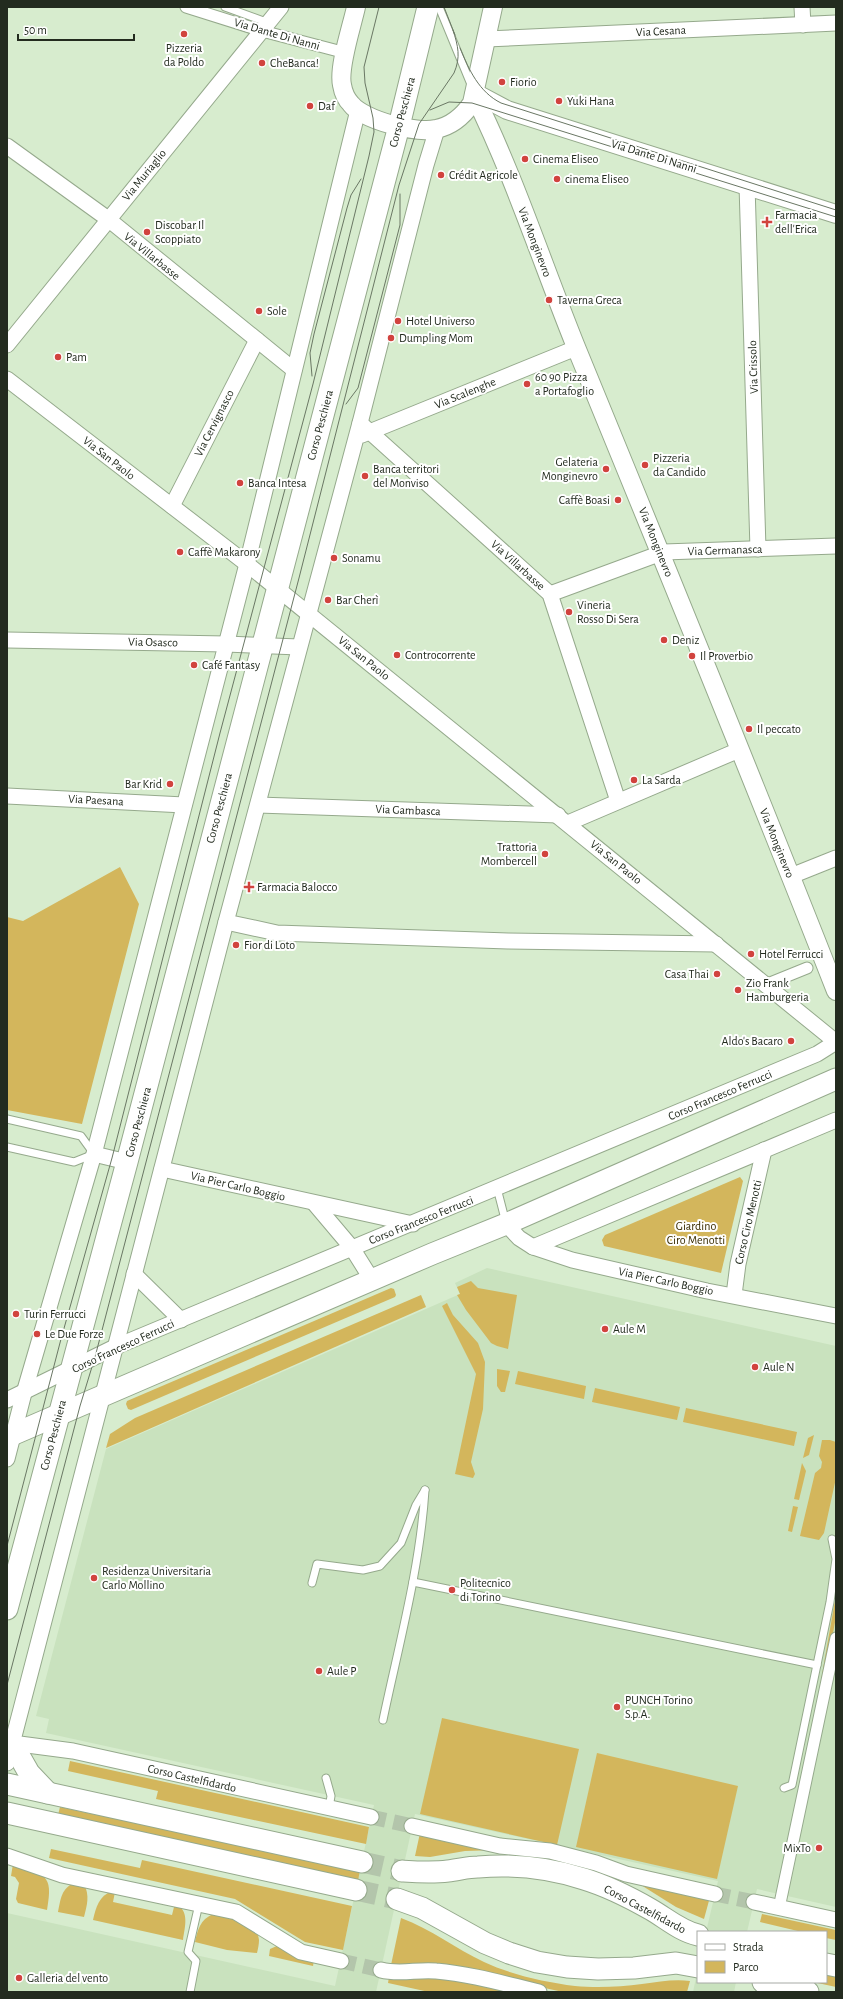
<svg xmlns="http://www.w3.org/2000/svg" width="843" height="1999" font-family="'Alegreya Sans',sans-serif">
  <rect width="100%" height="100%" fill="#d7ecce"/>
  <g fill="#c9e2be">
    <polygon points="487,1268 836,1346 836,1907 757,1889 747,1932 706,1932 718,1881 415,1814 376,1992 7,1992 7,1913 335,1986 374,1805 46,1733 49,1719 36,1716 106,1449 460,1294 455,1283"/>
    <polygon points="698,1968 698,1982 736,1982 734,1992 693,1992"/>
  </g>
  <g fill="#d3b65c">
    <polygon points="120,867 139,904 82,1124 7,1110 7,917 23,921"/>
    <polygon points="740,1177 743,1181 721,1273 604,1246 602,1240 605,1235"/>
    <polygon points="471,1281 478,1288 517,1295 508,1349 497,1346 491,1343 466,1310 457,1295 460,1294 457,1287"/>
    <polygon points="391,1288 394,1289 396,1295 395,1297 131,1410 128,1409 126,1404 127,1401"/>
    <polygon points="421,1295 426,1307 106,1448 110,1434 135,1418"/>
    <polygon points="447,1303 453,1315 478,1343 485,1362 483,1409 471,1462 475,1474 473,1478 455,1474 476,1374 442,1306"/>
    <polygon points="497,1369 510,1371 505,1392 501,1392 497,1386"/>
    <polygon points="518,1371 586,1386 584,1399 515,1384"/>
    <polygon points="595,1388 680,1407 677,1420 592,1402"/>
    <polygon points="686,1408 797,1432 794,1446 683,1422"/>
    <polygon points="814,1435 809,1455 803,1458 808,1438"/>
    <polygon points="822,1440 830,1440 836,1442 836,1478 824,1533 819,1540 800,1536 815,1473 821,1468 822,1462 819,1456"/>
    <polygon points="802,1463 806,1471 799,1500 794,1499"/>
    <polygon points="793,1506 798,1507 792,1532 788,1531"/>
    <polygon points="836,1595 836,1617 824,1681 802,1773 821,1680"/>
    <polygon points="442,1718 579,1749 557,1845 420,1814"/>
    <polygon points="597,1753 738,1786 717,1879 576,1847"/>
    <polygon points="70,1761 369,1827 366,1844 156,1799 158,1791 68,1771"/>
    <polygon points="60,1807 92,1814 120,1816 360,1870 358,1881 58,1815"/>
    <polygon points="420,1833 496,1850 465,1851 430,1857 415,1856"/>
    <polygon points="51,1849 140,1868 142,1860 352,1906 343,1950 305,1942 235,1899 49,1858"/>
    <path d="M13,1864C44,1876 54,1872 47,1910L18,1903L16,1899L19,1883L15,1877L11,1876Z"/>
    <polygon points="633,1880 710,1897 704,1919 676,1907"/>
    <path d="M75,1882L84,1884C90,1896 87,1905 84,1917L58,1912C61,1898 61,1889 75,1882Z"/>
    <path d="M112,1891L115,1892L113,1902L172,1915L175,1903C190,1911 185,1926 183,1940L93,1920C96,1907 99,1896 112,1891Z"/>
    <path d="M213,1914C228,1916 257,1920 259,1940C259,1944 258,1949 257,1953L227,1950L195,1942C198,1929 200,1920 213,1914Z"/>
    <polygon points="762,1914 836,1930 836,1940 826,1938 826,1932 802,1932 760,1922"/>
    <path d="M401,1918C431,1929 456,1949 484,1962C512,1975 545,1982 575,1986C596,1988 621,1987 642,1984C659,1982 673,1979 690,1981L687,1992H563L508,1980L391,1965Z"/>
    <polygon points="279,1945 314,1960 313,1966 269,1956 270,1949"/>
    <polygon points="826,1972 836,1974 836,1987 813,1982 826,1982"/>
    <polygon points="438,1976 514,1992 429,1992 388,1983 389,1977"/>
  </g>
  <g fill="none" stroke-linecap="round" stroke-linejoin="round">
    <g stroke="#b3c5ab" stroke-width="15" stroke-dasharray="15 8" stroke-linecap="butt">
      <polyline points="371,1817 412,1826"/>
      <polyline points="715,1894 754,1902"/>
      <polyline points="341,1961 381,1970"/>
    </g>
    <g stroke="#b3c5ab" stroke-width="21" stroke-dasharray="21 10" stroke-linecap="butt">
      <polyline points="362,1862 402,1871"/>
      <polyline points="356,1890 397,1899"/>
    </g>
    <defs>
      <g id="service">
        <polyline points="225,7 269,23"/>
        <polyline points="439,7 472,87"/>
        <polyline points="7,1119 81,1136 94,1154 74,1162 7,1147"/>
        <polyline points="497,1188 506,1223"/>
        <polyline points="413,1582 817,1665"/>
        <polyline points="312,1583 317,1564 363,1570 380,1566 401,1543 416,1505 425,1490"/>
        <path d="M383,1720C399,1644 420,1568 425,1490"/>
        <polyline points="326,1778 331,1796 329,1808"/>
        <polyline points="784,1788 792,1785 830,1602 836,1559 832,1539"/>
        <polyline points="190,1992 196,1961 188,1952 199,1904"/>
      </g>
      <g id="pedestrian">
        <polyline points="186,7 262,31 346,53"/>
        <polyline points="765,985 807,968"/>
        <polyline points="779,1908 836,1638"/>
      </g>
      <g id="minor">
        <polyline points="802,7 803,25"/>
        <polyline points="486,39 836,23"/>
        <polyline points="7,146 108,219 294,370"/>
        <polyline points="747,185 758,549"/>
        <polyline points="7,345 281,7"/>
        <polyline points="7,379 247,564 836,1042"/>
        <polyline points="360,423 550,594 618,801"/>
        <polyline points="362,435 576,348"/>
        <polyline points="172,506 257,340"/>
        <polyline points="550,594 664,552 836,546"/>
        <polyline points="7,640 226,644 299,647"/>
        <polyline points="7,796 184,805"/>
        <polyline points="258,805 558,815"/>
        <polyline points="568,823 739,750"/>
        <polyline points="791,876 836,858"/>
        <polyline points="226,922 277,933 508,941 716,944"/>
        <polyline points="94,1154 127,1162"/>
        <polyline points="162,1169 413,1224"/>
        <polyline points="314,1203 352,1248 372,1280"/>
        <polyline points="506,1224 519,1238 533,1247 572,1260 707,1291 836,1316"/>
        <polyline points="533,1247 836,1120"/>
        <polyline points="134,1274 181,1320"/>
        <polyline points="734,1295 738,1264 764,1150"/>
        <polyline points="7,1400 115,1347 817,1054 836,1042"/>
        <polyline points="7,1459 24,1393 94,1154 247,564 358,110"/>
        <polyline points="12,1743 73,1751 371,1817"/>
        <polyline points="7,1763 226,922 360,423 426,165 437,129"/>
        <polyline points="412,1826 500,1846 550,1851 596,1863 626,1874 715,1894"/>
        <polyline points="7,1856 62,1875 236,1912 301,1952 341,1961"/>
        <polyline points="754,1902 836,1920"/>
        <path d="M381,1970C400,1975 418,1969 436,1971C471,1974 505,1984 539,1992"/>
      </g>
      <g id="tertiary">
        <path d="M356,7C352,26 338,67 342,85C343,91 346,99 351,104C363,120 417,134 436,129C452,126 463,116 472,103L493,7"/>
        <polyline points="475,93 507,110 836,214"/>
        <path d="M474,95C515,178 543,266 578,352C665,564 752,777 836,991"/>
      </g>
      <g id="secondary">
        <polyline points="7,1437 432,1254 506,1224 836,1079"/>
        <polyline points="7,1609 127,1162 399,126 428,7"/>
        <polyline points="12,1743 29,1773 48,1793"/>
        <polyline points="7,1784 362,1862"/>
        <polyline points="7,1813 356,1890"/>
        <path d="M402,1871C418,1872 432,1873 448,1871C458,1870 468,1867 478,1867C513,1864 550,1868 584,1879C607,1886 629,1897 650,1909C666,1918 680,1931 698,1935"/>
        <polyline points="397,1899 422,1908 485,1943 509,1953 537,1962 567,1967 598,1969 634,1968 676,1963 698,1967"/>
        <polyline points="826,1964 836,1966"/>
        <polyline points="763,1982 808,1992"/>
      </g>
    </defs>
    <use href="#service" stroke="#95a98c" stroke-width="9"/>
    <use href="#pedestrian" stroke="#95a98c" stroke-width="13"/>
    <use href="#minor" stroke="#95a98c" stroke-width="17"/>
    <use href="#tertiary" stroke="#95a98c" stroke-width="20"/>
    <use href="#secondary" stroke="#95a98c" stroke-width="23"/>
    <use href="#service" stroke="#fff" stroke-width="7"/>
    <use href="#pedestrian" stroke="#fff" stroke-width="11"/>
    <use href="#minor" stroke="#fff" stroke-width="15"/>
    <use href="#tertiary" stroke="#fff" stroke-width="18"/>
    <use href="#secondary" stroke="#fff" stroke-width="21"/>
    <g stroke="#6a7764" stroke-width="1">
      <polyline points="444,7 455,35"/>
      <path d="M460,48C469,70 479,92 501,103L836,210"/>
      <polyline points="430,110 449,102 472,103 836,217"/>
      <polyline points="312,376 310,353 314,334 347,208 351,195 361,179"/>
      <polyline points="346,404 358,388 400,225 400,194"/>
      <polyline points="7,1546 61,1339 112,1158 220,733 313,384 369,156 374,132 373,118 365,83 364,67 379,7"/>
      <path d="M7,1685L80,1406L95,1357L299,578L399,185L419,124L454,73C461,57 458,46 453,30"/>
    </g>
  </g>
  <g fill="#d1433e" stroke="#fff" stroke-width="1.5">
    <circle cx="184" cy="34" r="4"/>
    <circle cx="262" cy="63" r="4"/>
    <circle cx="502" cy="82" r="4"/>
    <circle cx="559" cy="101" r="4"/>
    <circle cx="310" cy="106" r="4"/>
    <circle cx="525" cy="159" r="4"/>
    <circle cx="441" cy="175" r="4"/>
    <circle cx="557" cy="179" r="4"/>
    <path d="M765 216h4v4h4v4h-4v4h-4v-4h-4v-4h4z"/>
    <circle cx="147" cy="232" r="4"/>
    <circle cx="549" cy="300" r="4"/>
    <circle cx="259" cy="311" r="4"/>
    <circle cx="398" cy="321" r="4"/>
    <circle cx="391" cy="338" r="4"/>
    <circle cx="58" cy="357" r="4"/>
    <circle cx="527" cy="384" r="4"/>
    <circle cx="645" cy="465" r="4"/>
    <circle cx="606" cy="469" r="4"/>
    <circle cx="365" cy="476" r="4"/>
    <circle cx="240" cy="483" r="4"/>
    <circle cx="618" cy="500" r="4"/>
    <circle cx="180" cy="552" r="4"/>
    <circle cx="334" cy="558" r="4"/>
    <circle cx="328" cy="600" r="4"/>
    <circle cx="569" cy="612" r="4"/>
    <circle cx="664" cy="640" r="4"/>
    <circle cx="397" cy="655" r="4"/>
    <circle cx="692" cy="656" r="4"/>
    <circle cx="194" cy="665" r="4"/>
    <circle cx="749" cy="729" r="4"/>
    <circle cx="634" cy="780" r="4"/>
    <circle cx="170" cy="784" r="4"/>
    <circle cx="545" cy="854" r="4"/>
    <path d="M247 881h4v4h4v4h-4v4h-4v-4h-4v-4h4z"/>
    <circle cx="236" cy="945" r="4"/>
    <circle cx="751" cy="954" r="4"/>
    <circle cx="717" cy="974" r="4"/>
    <circle cx="738" cy="990" r="4"/>
    <circle cx="791" cy="1041" r="4"/>
    <circle cx="16" cy="1314" r="4"/>
    <circle cx="605" cy="1329" r="4"/>
    <circle cx="37" cy="1334" r="4"/>
    <circle cx="755" cy="1367" r="4"/>
    <circle cx="94" cy="1578" r="4"/>
    <circle cx="452" cy="1590" r="4"/>
    <circle cx="319" cy="1671" r="4"/>
    <circle cx="617" cy="1707" r="4"/>
    <circle cx="819" cy="1848" r="4"/>
    <circle cx="19" cy="1978" r="4"/>
  </g>
  <g text-anchor="middle" stroke-width="4" stroke-linejoin="round" paint-order="stroke">
    <g font-size="12" fill="#232b1f" stroke="#fff">
      <text transform="translate(661 31) rotate(-3)" y="4">Via Cesana</text>
      <text transform="translate(277 34) rotate(16)" y="4">Via Dante Di Nanni</text>
      <text transform="translate(402 112) rotate(-75)" y="4">Corso Peschiera</text>
      <text transform="translate(654 156) rotate(17)" y="4">Via Dante Di Nanni</text>
      <text transform="translate(144 175) rotate(-51)" y="4">Via Muriaglio</text>
      <text transform="translate(535 242) rotate(69)" y="4">Via Monginevro</text>
      <text transform="translate(152 256) rotate(39)" y="4">Via Villarbasse</text>
      <text transform="translate(753 367) rotate(-92)" y="4">Via Crissolo</text>
      <text transform="translate(465 393) rotate(-22)" y="4">Via Scalenghe</text>
      <text transform="translate(214 423) rotate(-63)" y="4">Via Cervignasco</text>
      <text transform="translate(320 425) rotate(-75)" y="4">Corso Peschiera</text>
      <text transform="translate(109 458) rotate(38)" y="4">Via San Paolo</text>
      <text transform="translate(656 542) rotate(68)" y="4">Via Monginevro</text>
      <text transform="translate(725 550) rotate(-2)" y="4">Via Germanasca</text>
      <text transform="translate(518 565) rotate(42)" y="4">Via Villarbasse</text>
      <text transform="translate(153 642) rotate(1)" y="4">Via Osasco</text>
      <text transform="translate(364 658) rotate(39)" y="4">Via San Paolo</text>
      <text transform="translate(96 800) rotate(3)" y="4">Via Paesana</text>
      <text transform="translate(219 808) rotate(-75)" y="4">Corso Peschiera</text>
      <text transform="translate(408 810) rotate(2)" y="4">Via Gambasca</text>
      <text transform="translate(777 843) rotate(68)" y="4">Via Monginevro</text>
      <text transform="translate(616 862) rotate(39)" y="4">Via San Paolo</text>
      <text transform="translate(720 1095) rotate(-23)" y="4">Corso Francesco Ferrucci</text>
      <text transform="translate(138 1122) rotate(-75)" y="4">Corso Peschiera</text>
      <text transform="translate(238 1186) rotate(13)" y="4">Via Pier Carlo Boggio</text>
      <text transform="translate(421 1220) rotate(-22)" y="4">Corso Francesco Ferrucci</text>
      <text transform="translate(748 1222) rotate(-77)" y="4">Corso Ciro Menotti</text>
      <text transform="translate(666 1281) rotate(12)" y="4">Via Pier Carlo Boggio</text>
      <text transform="translate(123 1346) rotate(-25)" y="4">Corso Francesco Ferrucci</text>
      <text transform="translate(53 1435) rotate(-75)" y="4">Corso Peschiera</text>
      <text transform="translate(192 1778) rotate(13)" y="4">Corso Castelfidardo</text>
      <text transform="translate(645 1909) rotate(28)" y="4">Corso Castelfidardo</text>
    </g>
    <g font-size="12" fill="#232b1f" stroke="#fff" text-anchor="start">
      <text x="184" y="52" text-anchor="middle">Pizzeria<tspan x="184" dy="14">da Poldo</tspan></text>
      <text x="270" y="67">CheBanca!</text>
      <text x="510" y="86">Fiorio</text>
      <text x="567" y="105">Yuki Hana</text>
      <text x="318" y="110">Daf</text>
      <text x="533" y="163">Cinema Eliseo</text>
      <text x="449" y="179">Crédit Agricole</text>
      <text x="565" y="183">cinema Eliseo</text>
      <text x="775" y="219">Farmacia<tspan x="775" dy="14">dell'Erica</tspan></text>
      <text x="155" y="229">Discobar Il<tspan x="155" dy="14">Scoppiato</tspan></text>
      <text x="557" y="304">Taverna Greca</text>
      <text x="267" y="315">Sole</text>
      <text x="406" y="325">Hotel Universo</text>
      <text x="399" y="342">Dumpling Mom</text>
      <text x="66" y="361">Pam</text>
      <text x="535" y="381">60 90 Pizza<tspan x="535" dy="14">a Portafoglio</tspan></text>
      <text x="653" y="462">Pizzeria<tspan x="653" dy="14">da Candido</tspan></text>
      <text x="598" y="466" text-anchor="end">Gelateria<tspan x="598" dy="14">Monginevro</tspan></text>
      <text x="373" y="473">Banca territori<tspan x="373" dy="14">del Monviso</tspan></text>
      <text x="248" y="487">Banca Intesa</text>
      <text x="610" y="504" text-anchor="end">Caffè Boasi</text>
      <text x="188" y="556">Caffè Makarony</text>
      <text x="342" y="562">Sonamu</text>
      <text x="336" y="604">Bar Cherì</text>
      <text x="577" y="609">Vineria<tspan x="577" dy="14">Rosso Di Sera</tspan></text>
      <text x="672" y="644">Deniz</text>
      <text x="405" y="659">Controcorrente</text>
      <text x="700" y="660">Il Proverbio</text>
      <text x="202" y="669">Café Fantasy</text>
      <text x="757" y="733">Il peccato</text>
      <text x="642" y="784">La Sarda</text>
      <text x="162" y="788" text-anchor="end">Bar Krid</text>
      <text x="537" y="851" text-anchor="end">Trattoria<tspan x="537" dy="14">Mombercell</tspan></text>
      <text x="257" y="891">Farmacia Balocco</text>
      <text x="244" y="949">Fior di Loto</text>
      <text x="759" y="958">Hotel Ferrucci</text>
      <text x="709" y="978" text-anchor="end">Casa Thai</text>
      <text x="746" y="987">Zio Frank<tspan x="746" dy="14">Hamburgeria</tspan></text>
      <text x="783" y="1045" text-anchor="end">Aldo's Bacaro</text>
      <text x="24" y="1318">Turin Ferrucci</text>
      <text x="613" y="1333">Aule M</text>
      <text x="45" y="1338">Le Due Forze</text>
      <text x="763" y="1371">Aule N</text>
      <text x="102" y="1575">Residenza Universitaria<tspan x="102" dy="14">Carlo Mollino</tspan></text>
      <text x="460" y="1587">Politecnico<tspan x="460" dy="14">di Torino</tspan></text>
      <text x="327" y="1675">Aule P</text>
      <text x="625" y="1704">PUNCH Torino<tspan x="625" dy="14">S.p.A.</tspan></text>
      <text x="811" y="1852" text-anchor="end">MixTo</text>
      <text x="27" y="1982">Galleria del vento</text>
    </g>
    <g font-size="12" fill="#382b00" stroke="#fff">
      <text x="696" y="1230">Giardino<tspan x="696" dy="14">Ciro Menotti</tspan></text>
    </g>
  </g>
  <rect width="843" height="1999" fill="none" stroke="#232b1f" stroke-width="16"/>
  <rect x="697" y="1931" width="130" height="52" fill="#ffffff" stroke="#a7aaa5"/>
  <rect x="705" y="1944" width="20" height="6" fill="#ffffff" stroke="#a7aaa5"/>
  <text x="733" y="1951" font-size="12" fill="#232b1f">Strada</text>
  <rect x="705" y="1961" width="20" height="12" fill="#d3b65c" stroke="#a7aaa5"/>
  <text x="733" y="1971" font-size="12" fill="#232b1f">Parco</text>
  <path d="M18 34v6h116v-6" fill="none" stroke="#232b1f" stroke-width="2"/>
  <text x="24" y="34" font-size="12" fill="#232b1f" stroke="#ffffff" stroke-width="3" paint-order="stroke">50 m</text>
</svg>
